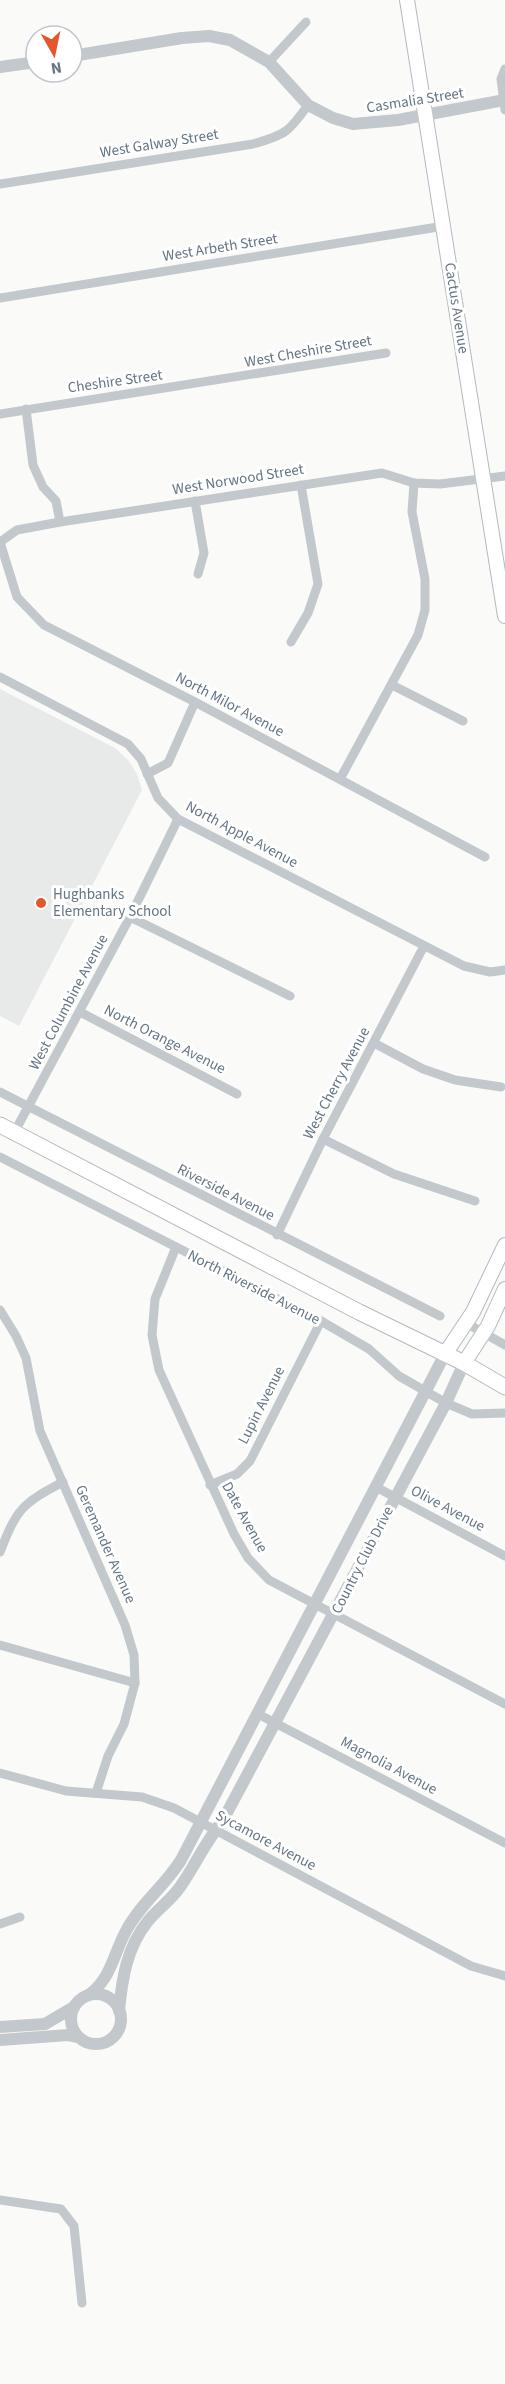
<svg xmlns="http://www.w3.org/2000/svg" width="505" height="2384" font-family="'Source Sans 3',sans-serif">
  <rect width="100%" height="100%" fill="#fafaf8"/>
  <polygon fill="#e8e9e9" points="0,689 115,748 128,760 137,774 142,790 19,1026 0,1016"/>
  <g fill="none" stroke-linecap="round" stroke-linejoin="round">
    <defs>
      <g id="secondary">
        <polyline points="407,0 505,616"/>
        <polyline points="445,1354 473,1312 505,1245"/>
        <polyline points="464,1363 488,1326 505,1289"/>
      </g>
      <polyline id="primary" points="0,1125 359,1312 464,1363 505,1387"/>
    </defs>
    <use href="#secondary" stroke="#b3babf" stroke-width="16"/>
    <use href="#primary" stroke="#b5babe" stroke-width="17"/>
    <g stroke="#c3c8cc" stroke-width="9">
      <polyline points="269,62 306,22"/>
      <polyline points="505,69 501,79 505,110"/>
      <path d="M0,184L253,144C285,135 289,132 308,105"/>
      <polyline points="0,298 444,226"/>
      <polyline points="26,409 33,465 43,487 56,501 60,522"/>
      <polyline points="0,414 386,353"/>
      <polyline points="195,501 204,553 198,574"/>
      <polyline points="0,542 17,597 44,625 195,702 485,857"/>
      <polyline points="0,542 17,530 60,522 382,473 414,483 440,484 505,476"/>
      <polyline points="291,642 308,613 318,584 301,485"/>
      <polyline points="0,677 128,744 141,759 158,798 178,819 464,966 490,972 505,970"/>
      <polyline points="392,685 463,721"/>
      <polyline points="147,774 168,763 195,702"/>
      <polyline points="340,779 418,635 425,610 425,579 412,512 414,483"/>
      <polyline points="130,917 290,996"/>
      <polyline points="80,1012 237,1094"/>
      <polyline points="374,1043 423,1069 455,1080 501,1087"/>
      <polyline points="0,1092 440,1316"/>
      <polyline points="14,1133 130,917 178,819"/>
      <polyline points="323,1139 394,1174 475,1201"/>
      <polyline points="0,1157 321,1321 369,1349 399,1376 446,1403 472,1414 505,1413"/>
      <polyline points="277,1235 323,1139 424,946"/>
      <polyline points="176,1247 155,1299 152,1335 159,1370 234,1534 248,1558 269,1580 505,1704"/>
      <polyline points="0,1310 16,1336 26,1358 40,1431 125,1625 134,1655 135,1683 124,1724 108,1756 96,1793"/>
      <polyline points="466,1323 505,1345"/>
      <polyline points="210,1485 237,1474 250,1461 321,1321"/>
      <polyline points="376,1487 505,1556"/>
      <path d="M0,1552C17,1509 21,1504 63,1482"/>
      <polyline points="0,1645 135,1683"/>
      <polyline points="258,1714 505,1843"/>
      <polyline points="0,1773 66,1791 142,1797 174,1808 471,1966 505,1976"/>
      <polyline points="0,1924 20,1917"/>
      <polyline points="0,2200 61,2209 74,2226 82,2303"/>
    </g>
    <g stroke="#c3c8cc" stroke-width="12">
      <polyline points="72,56 182,38 209,36 230,40 269,62 308,105 333,118 353,124 398,120 505,100"/>
      <polyline points="0,67 36,62"/>
      <circle cx="96" cy="2019" r="25"/>
      <path d="M89,1995C112,1977 113,1955 126,1931C140,1904 165,1886 181,1860L445,1354"/>
      <path d="M119,2011C122,1978 127,1947 148,1921C158,1909 171,1900 180,1887C195,1866 205,1842 222,1822L446,1403L464,1363"/>
      <polyline points="0,2027 45,2024 74,2007"/>
      <polyline points="0,2040 68,2035 78,2037"/>
    </g>
    <use href="#secondary" stroke="#fff" stroke-width="14"/>
    <use href="#primary" stroke="#fff" stroke-width="15"/>
  </g>
  <circle fill="#e4572e" stroke="#fff" stroke-width="2" cx="41" cy="903" r="6"/>
  <g text-anchor="middle" stroke-width="6" stroke-linejoin="round" paint-order="stroke">
    <g font-size="15" fill="#657683" stroke="#fff">
      <text transform="translate(415 100) rotate(-9)" y="5">Casmalia Street</text>
      <text transform="translate(159 143) rotate(-9)" y="5">West Galway Street</text>
      <text transform="translate(220 247) rotate(-9)" y="5">West Arbeth Street</text>
      <text transform="translate(457 308) rotate(81)" y="5">Cactus Avenue</text>
      <text transform="translate(308 351) rotate(-10)" y="5">West Cheshire Street</text>
      <text transform="translate(115 381) rotate(-8)" y="5">Cheshire Street</text>
      <text transform="translate(238 479) rotate(-9)" y="5">West Norwood Street</text>
      <text transform="translate(230 704) rotate(28)" y="5">North Milor Avenue</text>
      <text transform="translate(242 834) rotate(28)" y="5">North Apple Avenue</text>
      <text transform="translate(68 1002) rotate(-62)" y="5">West Columbine Avenue</text>
      <text transform="translate(165 1039) rotate(27)" y="5">North Orange Avenue</text>
      <text transform="translate(336 1083) rotate(-62)" y="5">West Cherry Avenue</text>
      <text transform="translate(226 1192) rotate(27)" y="5">Riverside Avenue</text>
      <text transform="translate(254 1287) rotate(27)" y="5">North Riverside Avenue</text>
      <text transform="translate(261 1405) rotate(-63)" y="5">Lupin Avenue</text>
      <text transform="translate(448 1508) rotate(28)" y="5">Olive Avenue</text>
      <text transform="translate(245 1517) rotate(61)" y="5">Date Avenue</text>
      <text transform="translate(106 1544) rotate(66)" y="5">Geremander Avenue</text>
      <text transform="translate(362 1560) rotate(-63)" y="5">Country Club Drive</text>
      <text transform="translate(389 1765) rotate(28)" y="5">Magnolia Avenue</text>
      <text transform="translate(266 1840) rotate(28)" y="5">Sycamore Avenue</text>
    </g>
    <g font-size="15" fill="#657683" stroke="#fff" text-anchor="start">
      <text x="53" y="899">Hughbanks<tspan x="53" dy="17">Elementary School</tspan></text>
    </g>
  </g>
  <g transform="translate(54 54) rotate(171)"><circle r="28" fill="#ffffff" stroke="#c1c8cd" stroke-width="1.5"/>
  <path d="M0-4.5L10 22L0 15L-10 22Z" fill="#e4572e"/>
  <text y="-9" font-size="16" font-weight="bold" text-anchor="middle" fill="#657683">N</text>
  </g>
</svg>
